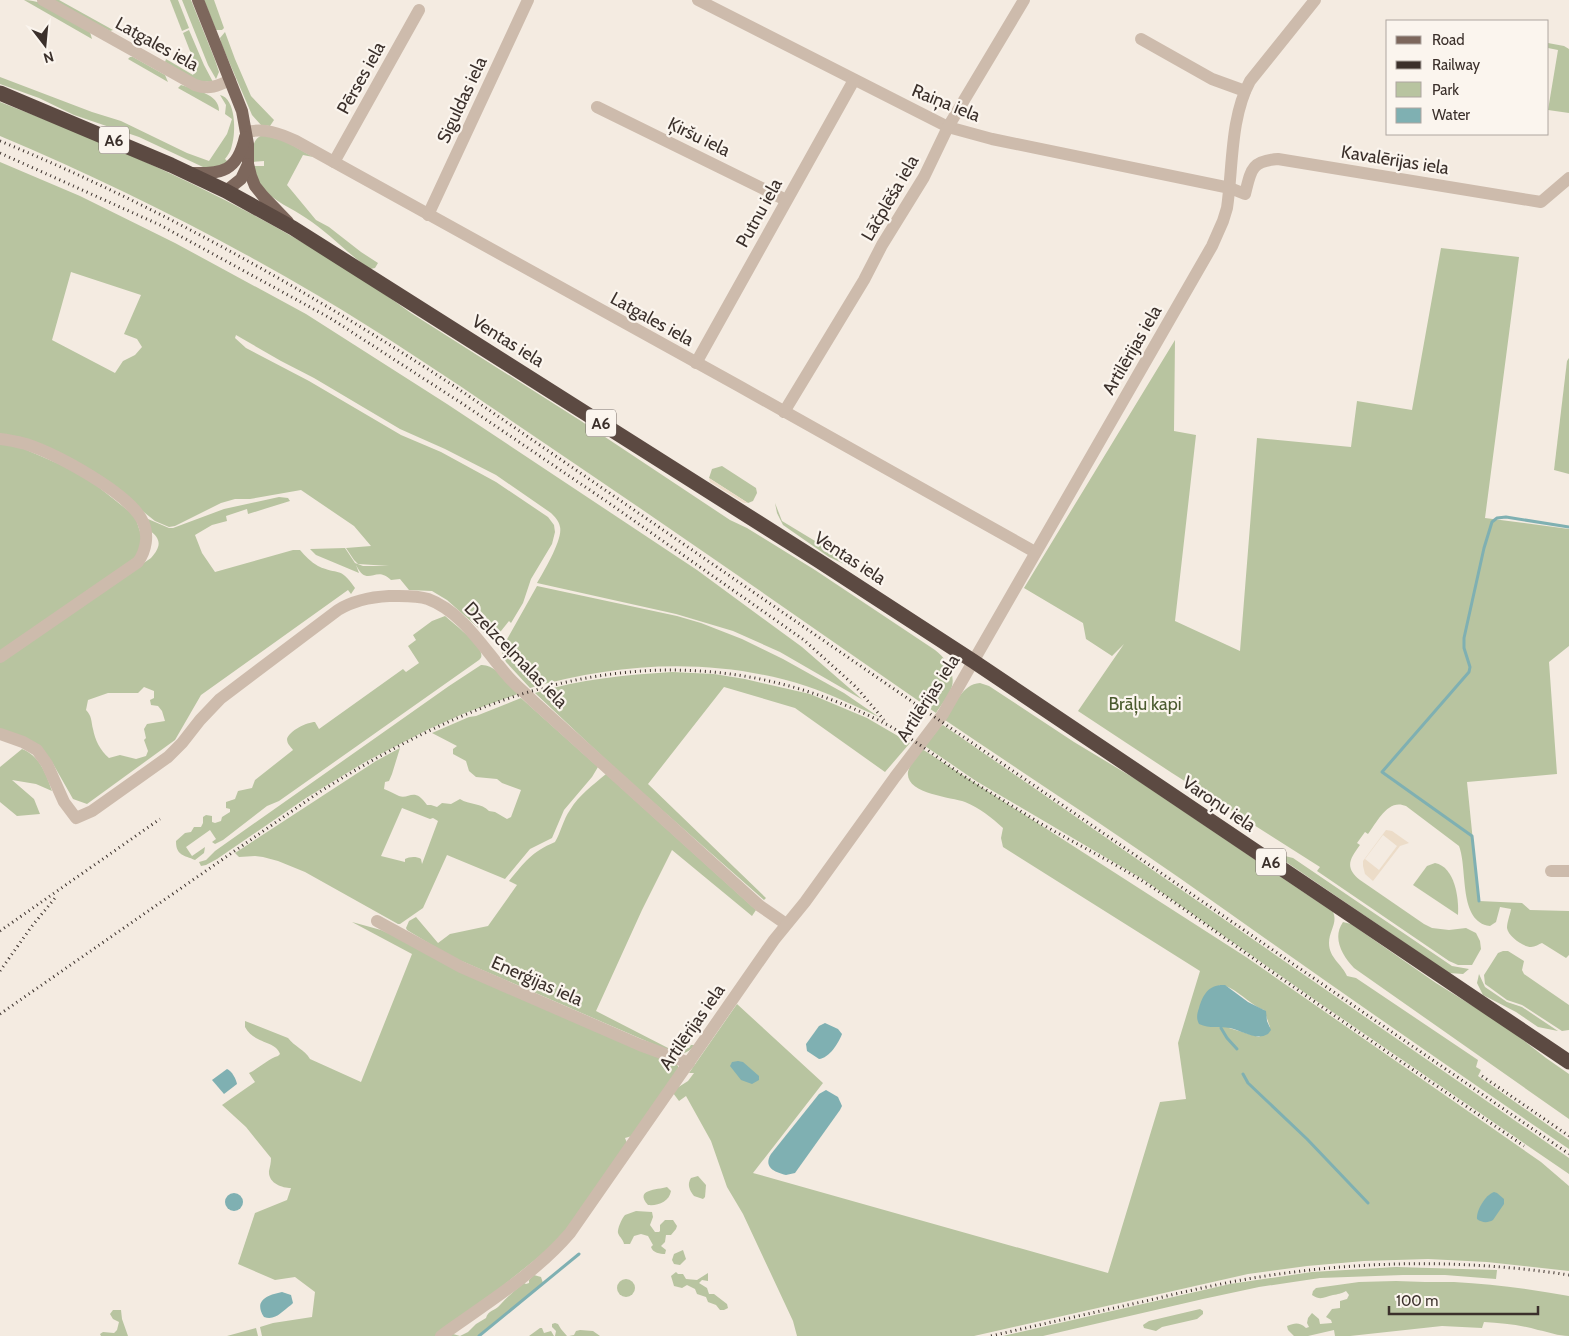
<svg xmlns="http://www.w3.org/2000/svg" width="1569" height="1336" font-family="Cabin,sans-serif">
  <rect width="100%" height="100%" fill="#f4ebe1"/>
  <g fill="#b8c4a0" fill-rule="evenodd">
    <path d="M24,0C48,0 70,20 90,32L92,39Z"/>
    <polygon points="50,0 59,0 113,30 110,31"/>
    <polygon points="170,0 178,0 189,28 182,31"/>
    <polygon points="182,0 191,0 215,60 219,72 216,79 208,65"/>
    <polygon points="204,0 214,0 224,28 222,30 216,30"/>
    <polygon points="189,30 204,65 213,82 198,81 165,62 166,59 193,75 197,69 183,33"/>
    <polygon points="225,32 235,59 251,96 274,120 270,126 261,125 252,115 221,43 220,38"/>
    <polygon points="1548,43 1564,46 1569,49 1569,113 1548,110 1558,50 1548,48"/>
    <polygon points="130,57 133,57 165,75 168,82 128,59"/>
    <path d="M0,77L92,112L121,121L187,153L209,161L227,134L232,119L225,114L226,105L220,95C236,98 236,133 232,145C231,151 228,155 225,159L228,162L216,167H203L139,137L74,115L39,98L0,84Z"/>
    <path d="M181,85C193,89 220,94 219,111L178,88Z"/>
    <path d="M0,102C115,146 227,195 332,260C359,277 385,294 411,313L581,421L730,520L747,528L815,570L935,650C946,658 957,675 951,689C948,697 941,705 936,713C809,625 682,536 553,449C475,396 398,343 317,295C215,235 109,182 0,136Z"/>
    <path d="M263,135L285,141L313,157L303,155L287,185L316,220L329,227L361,252L378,263L375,268L370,269C348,254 329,233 306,218C292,208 274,202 262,187C257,182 255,173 253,166H264V161L252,162C253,151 251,139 263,135Z"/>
    <path d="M0,162L80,196L175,243L306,314L447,404L697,570L802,647L863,700L780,652L733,631L676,614L537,583C544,571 563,539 560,527C559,521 555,517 551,513L496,475L445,449L400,429L314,378L281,361L236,335L235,338L246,348L309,381L401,435L441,452L496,482L548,517L554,525L555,532L552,544L531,579L523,603L511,623L509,621L493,641L447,600L432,591L409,590L400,579L391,580C375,564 368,589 356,565L359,573L316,555L310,549L345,548L355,563L363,566H389L358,564L354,560L346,548L371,546L354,526L301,490L250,499H235L221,503L175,526L169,527L155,521L110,485L0,435ZM71,272L141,295L124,334L137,339L142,347L135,355L123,361L115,373L52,340Z"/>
    <path d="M1441,248L1519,257L1485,518L1569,529V646L1549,662L1557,774L1467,782L1479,901L1522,903L1530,910L1569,911V955L1566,958L1542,943C1539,944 1535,947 1531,947C1523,947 1508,936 1507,928C1507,922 1510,915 1511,909L1500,907L1496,922L1490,926C1458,922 1468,869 1459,846L1406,806C1388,798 1377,822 1368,834L1365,832L1357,843L1360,845C1350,859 1344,867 1360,880L1424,924L1432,928L1449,930L1466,928L1476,933L1480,941L1481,949L1472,965H1458L1449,961L1317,871L1320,867L1172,773L1078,711L1124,644L1112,656L1086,639L1083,623L1024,588L1175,340L1174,431L1196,435L1175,621L1240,651L1257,438L1351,447L1357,401L1412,410Z"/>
    <polygon points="1569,358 1569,474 1554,470 1567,361"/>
    <polygon points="0,442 15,445 82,474 135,516 143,541 136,558 0,651"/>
    <polygon points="722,466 756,488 757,493 753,501 748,503 709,478 712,469"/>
    <path d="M279,497L288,498L290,501L248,514L247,509L226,516L227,521L212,525L195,535L202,553L215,572L293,550H300C305,556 311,562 318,566C339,576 339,565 355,588L351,594L348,590L201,695L175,740L87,804L73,799L52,762L0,729V661L151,558C161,547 162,539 149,530L148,519L169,528H173L224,509ZM144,687L154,691V698L150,700L151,705L158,706L162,711L165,721L147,724L144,729L146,738L144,740L148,751L146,756L136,759L120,755L109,758C100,750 95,740 93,729C91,721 92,716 86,710L88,700L108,693H138Z"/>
    <polygon points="775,503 782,521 853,564 851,567 829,557 783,525 777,513"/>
    <path d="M537,586L677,616L701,623L742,639L783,659L844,693L879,717C855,706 831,694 806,686C715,657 621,662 530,688L506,662L501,650Z"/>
    <path d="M445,616C454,624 479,643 481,653C482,657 481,658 479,660L279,801L267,806L223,840L215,844L212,842L216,839L210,830L186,847L192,856L205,847L204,853L195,860C184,855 176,856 176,841L185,833L191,832L194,827H201L203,823V817L206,815L212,816V822L215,823L221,821L222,817L230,812V809L226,808V802L235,799L238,791L252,788L255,780L293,750C291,747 287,744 287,739C289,731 307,722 315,722L319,729L403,669L406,672L419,663L408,646L416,640L413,635L432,621Z"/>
    <path d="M481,665C496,664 509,684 518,694L465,713L429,729L365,762L306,798L217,859L206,865L201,866L199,862L206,860L215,851L449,686Z"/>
    <path d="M672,672L714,674L745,679L810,694L867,718L910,743L885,772L795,708L724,687L648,784L766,898L764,900L619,772L535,693C580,679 625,675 672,672Z"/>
    <path d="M980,683L989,686L1074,742L1137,780L1333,912C1338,923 1329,931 1329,943C1329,958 1342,964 1347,976L1356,978L1478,1060L1476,1067L1481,1070L1478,1076L1569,1140V1149C1439,1061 1310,970 1181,879C1104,825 1023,773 945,720C954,706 962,684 980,683Z"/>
    <path d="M521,698L598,767L592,777L564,810L552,838L530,849L505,879L447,855L423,908L400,924H398L305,872L278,861L263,857L255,856L239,857L235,853L376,761L400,748L392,774L389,781L385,782L384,789C390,791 394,794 399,796C409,800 414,786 427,805H431L437,807L442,803L451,804L460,799C469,805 482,803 489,811L495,812L507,819L511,817L521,790L502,783L497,779L476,777L469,771L466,761L453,754V749L457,746L432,733L469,717L476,716ZM402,808L430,819L433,818L438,821L422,864L421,859C416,856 409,857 405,859V862L381,856Z"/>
    <polygon points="943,725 1569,1158 1569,1174 1318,1002 1144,880 976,781 925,746 940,727"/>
    <path d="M22,749C40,756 46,774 52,791L36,784L12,780L34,799L40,814L17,816L0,802V767Z"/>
    <path d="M922,749L1246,957L1541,1162L1569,1186V1271L1487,1262L1428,1259L1364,1261L1307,1266L1248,1274L974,1336H797L793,1321L743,1214L727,1187L711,1141L686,1096L679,1101L673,1093L677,1088L688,1081L694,1073H689L737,1004L823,1083L753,1173L1108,1273L1160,1102L1186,1099L1178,1043L1200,971L1003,847L1001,838L1003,828C992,818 980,808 965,802C951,797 905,794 908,772C909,765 918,755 922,749ZM1219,985C1234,985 1248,1004 1264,1010L1270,1027L1259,1037L1229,1028Z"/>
    <path d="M606,774L756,910L752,916L672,850L642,910L596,1011L670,1049L689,1048L691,1045H695C685,1056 680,1055 667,1050L450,956L407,930L406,928L409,921L416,917L438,943L450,934L488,926L517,885L509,881C525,862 531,852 555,842C561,832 563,820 570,810C579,795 593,785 606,774Z"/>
    <polygon points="1273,853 1293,858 1452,966 1469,969 1463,974 1449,973"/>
    <path d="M1435,863C1455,867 1459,898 1458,915L1413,885L1427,866Z"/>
    <path d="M352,922L381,930L675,1063L678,1066V1070L632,1136L625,1138L627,1143L561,1239L485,1300L435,1336H262L260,1327L273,1323L312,1317L315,1292L295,1277L275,1280L238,1264L255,1213L287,1200L291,1188C282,1188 268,1183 269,1171C270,1166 271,1163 271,1158L246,1127L222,1105L255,1082L249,1073C259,1068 268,1059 278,1056L280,1054C275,1040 255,1045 245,1027V1021L288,1038C294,1046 305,1050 310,1059L361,1082L412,954Z"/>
    <path d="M1343,922L1351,924L1436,983L1508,1028L1546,1058L1569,1074V1119L1354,968C1342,955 1332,938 1343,922Z"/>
    <polygon points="1503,951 1508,951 1524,961 1522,970 1524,974 1569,1005 1569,1030 1562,1031 1522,1005 1507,1000 1485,984 1484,975 1498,953"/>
    <polygon points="1479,974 1485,987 1507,1002 1522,1007 1558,1031 1538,1027 1516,1012 1483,995 1477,983"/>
    <path d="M698,1176L706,1185L705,1197L703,1199L694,1196C689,1190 687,1184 691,1178Z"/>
    <path d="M667,1187L671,1191C669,1202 658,1206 648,1205C634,1189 657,1190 667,1187Z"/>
    <path d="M636,1211L652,1212L653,1217L650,1225L655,1232H659L660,1231V1225L665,1220H673L677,1226L676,1229L671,1235H666L665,1242L661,1246L666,1250L665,1254C660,1254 653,1253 651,1247L653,1245L648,1236L641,1234L634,1236L630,1244H624C623,1239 620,1238 618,1233C617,1229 622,1218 625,1215Z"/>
    <polygon points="683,1250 686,1259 680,1265 674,1264 672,1260 674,1254"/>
    <polygon points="1396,1267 1497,1270 1496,1279 1445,1275 1403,1275 1320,1278 1259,1287 1203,1299 1043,1336 1003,1336 1230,1284 1312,1272"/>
    <polygon points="676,1272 678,1274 683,1274 686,1279 697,1280 708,1273 708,1281 702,1280 699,1283 707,1288 709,1294 714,1294 727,1304 728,1308 724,1310 720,1310 716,1305 708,1302 706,1297 697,1294 695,1289 687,1285 682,1288 674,1286 671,1276"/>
    <path d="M534,1275L541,1277L543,1283L479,1336H446L453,1334L460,1336L468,1332L476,1324L486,1318C488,1310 495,1311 500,1305C507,1297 515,1290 524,1283L526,1284L529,1283V1280Z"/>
    <circle cx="626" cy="1288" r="9"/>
    <path d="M1396,1281C1415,1282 1435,1282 1454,1282C1493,1284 1531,1289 1569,1296V1336C1558,1336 1549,1332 1538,1330C1521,1325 1502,1323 1484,1322L1482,1328L1442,1326L1350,1336H1335L1334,1330L1308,1336H1294L1288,1330L1287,1326C1295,1323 1299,1322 1306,1328L1309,1327L1307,1323L1308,1318L1312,1313L1319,1319L1320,1324L1332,1323L1331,1320L1326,1317L1332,1309L1340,1308V1301L1347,1299L1349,1295L1346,1291C1341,1294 1338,1294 1333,1295C1324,1297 1321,1301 1312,1295L1313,1291L1316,1288L1359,1282Z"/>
    <polygon points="1200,1309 1203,1311 1203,1314 1197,1319 1162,1327 1156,1331 1144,1328 1143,1325 1149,1321"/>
    <polygon points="113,1310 121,1310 122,1319 128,1336 101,1336 100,1334 103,1332 114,1333 117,1330 119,1322 113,1319 110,1314"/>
    <polygon points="555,1323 558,1324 561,1329 567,1336 555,1336 556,1331 552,1327 552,1324"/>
    <polygon points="256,1328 258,1336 227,1336"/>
    <polygon points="540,1328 542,1328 544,1333 551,1331 554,1336 529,1336"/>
    <polygon points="580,1330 593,1331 600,1336 569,1336 574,1335 576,1331"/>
  </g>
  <g fill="#ecdcc8" fill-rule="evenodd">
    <polygon points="709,478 748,503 744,503 710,482"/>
    <path d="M1386,830L1392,831L1409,843L1400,846L1373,881L1365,874L1363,866V861ZM1383,835L1397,846L1379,870L1365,859Z"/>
  </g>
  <g fill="#7fb0b2">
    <path d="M1225,985L1248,1002L1266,1011L1267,1021L1271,1030L1268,1034C1256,1041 1243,1031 1230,1028C1219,1026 1210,1029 1199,1024C1196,1018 1197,1014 1199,1008C1203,994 1209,984 1225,985Z"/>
    <path d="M825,1023L838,1029L842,1034C838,1044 829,1058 819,1059L807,1051L806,1044L819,1026Z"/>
    <polygon points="738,1061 743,1062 759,1076 759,1080 752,1084 741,1080 730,1066 732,1062"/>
    <path d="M227,1069C232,1071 236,1079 237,1084L224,1094L212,1080Z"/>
    <path d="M826,1090L838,1097L842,1106L840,1110L795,1173L786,1175C774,1172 763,1167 771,1154L819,1094Z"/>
    <path d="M1494,1192L1497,1193L1504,1199V1204L1493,1220C1488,1223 1482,1223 1477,1219C1476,1211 1485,1195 1494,1192Z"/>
    <circle cx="234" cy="1202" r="9"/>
    <path d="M282,1292L291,1295L293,1303L291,1305C282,1311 276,1321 264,1317C253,1300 268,1295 282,1292Z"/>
  </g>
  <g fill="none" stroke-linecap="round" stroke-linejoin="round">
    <g stroke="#7fb0b2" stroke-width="3">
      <polyline points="1479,901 1472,836 1382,772 1469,672 1470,667 1464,648 1464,638 1484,548 1492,522 1497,518 1506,517 1569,527"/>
      <polyline points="1221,1028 1227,1038 1237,1049"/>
      <polyline points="1243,1074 1248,1083 1307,1139 1368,1203"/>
      <polyline points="479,1336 579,1254"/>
    </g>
    <g stroke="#cdbbac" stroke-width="12">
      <path d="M43,0L195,85C209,90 218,86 230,80"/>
      <path d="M698,0L948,127L992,139L1230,188L1245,194C1251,170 1251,161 1278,159L1541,202L1569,178"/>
      <polyline points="1141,39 1212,79 1245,91"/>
      <polyline points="597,107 786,200"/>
      <path d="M246,132C265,128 279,133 296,141L739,386L1035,552"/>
      <polyline points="334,162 419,10"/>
      <polyline points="428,215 528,0"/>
      <polyline points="696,363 854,80"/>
      <polyline points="784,412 864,280 882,245 924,177 948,127 1024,0"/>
      <path d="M0,439C9,440 18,442 26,444C56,454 130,493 143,522C149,535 146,551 138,562L0,657"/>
      <path d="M0,734L23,742L37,750L47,764L64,802L76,818L92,811L168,757L182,743L200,720L220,699L338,610C354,600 371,597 389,596C402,596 416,595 428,599C461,611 483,647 505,673C513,683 523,691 532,700L760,906L786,924"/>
      <polyline points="1551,871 1569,871"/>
      <polyline points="377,921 461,967 640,1045 689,1063"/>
      <path d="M441,1336C485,1304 534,1275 570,1233L774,940L805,902L895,777L943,714L1212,246L1223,221L1227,208C1233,167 1230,118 1250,81L1315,0"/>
    </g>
    <g stroke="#7d675c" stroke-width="12">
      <polyline points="198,0 242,111 248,144 248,164 251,176 255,186 263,196 288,222"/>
      <path d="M190,173C222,174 237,172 245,137"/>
      <polyline points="226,191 241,179 248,164"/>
    </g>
    <polyline stroke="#5c4a42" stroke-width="15" points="0,93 171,165 226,191 293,228 819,561 973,661 1569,1062"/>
    <g stroke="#3b302b" stroke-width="3" stroke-dasharray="1 4" stroke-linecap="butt">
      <path d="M0,141C161,207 312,293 457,388L1569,1154"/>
      <polyline points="0,153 160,225 330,318 463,404 606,501 804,640 856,687 884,720"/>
      <polyline points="0,931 160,819"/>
      <polyline points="0,971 32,926 55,898"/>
      <path d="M0,1014L318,793C494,681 677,622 876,719C907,734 934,755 962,775C987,791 1013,806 1038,822C1076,844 1115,863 1152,887C1201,920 1249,956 1298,990C1373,1043 1449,1094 1524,1146"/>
      <polyline points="1482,1076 1569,1136"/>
      <path d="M991,1336C1043,1324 1095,1312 1146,1301C1195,1289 1244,1278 1294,1272C1386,1260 1478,1261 1569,1275"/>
    </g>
  </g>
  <g text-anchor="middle" stroke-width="4.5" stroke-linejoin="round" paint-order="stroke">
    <g fill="#fbf5ee" stroke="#756b66" stroke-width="1">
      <rect x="99" y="126.5" width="30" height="27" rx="4"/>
      <rect x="586" y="409.5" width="30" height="27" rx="4"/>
      <rect x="1256" y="848.5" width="30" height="27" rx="4"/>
    </g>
    <g font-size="16" font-weight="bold" fill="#3b302b">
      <text x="114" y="146">A6</text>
      <text x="601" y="429">A6</text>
      <text x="1271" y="868">A6</text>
    </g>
    <g font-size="18" fill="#3b302b" stroke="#fbf5ee">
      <text transform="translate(157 44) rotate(29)" y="6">Latgales iela</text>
      <text transform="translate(361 78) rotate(-61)" y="6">Pērses iela</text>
      <text transform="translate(462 100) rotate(-65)" y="6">Siguldas iela</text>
      <text transform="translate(946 103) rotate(22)" y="6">Raiņa iela</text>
      <text transform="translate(699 137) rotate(26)" y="6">Ķiršu iela</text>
      <text transform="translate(1395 160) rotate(9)" y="6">Kavalērijas iela</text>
      <text transform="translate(890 198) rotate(-60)" y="6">Lāčplēša iela</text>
      <text transform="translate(759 213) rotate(-61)" y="6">Putnu iela</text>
      <text transform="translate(652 319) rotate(29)" y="6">Latgales iela</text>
      <text transform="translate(508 341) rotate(32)" y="6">Ventas iela</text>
      <text transform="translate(1132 350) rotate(-60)" y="6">Artilērijas iela</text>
      <text transform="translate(850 558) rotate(33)" y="6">Ventas iela</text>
      <text transform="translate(516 655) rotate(46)" y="6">Dzelzceļmalas iela</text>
      <text transform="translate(928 698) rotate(-57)" y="6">Artilērijas iela</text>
      <text transform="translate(1219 804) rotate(34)" y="6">Varoņu iela</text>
      <text transform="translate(537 981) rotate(24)" y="6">Enerģijas iela</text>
      <text transform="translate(692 1027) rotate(-55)" y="6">Artilērijas iela</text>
    </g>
    <g font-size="18" fill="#4a5a2e" stroke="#fbf5ee">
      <text x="1145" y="710">Brāļu kapi</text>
    </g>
  </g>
  <rect x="1386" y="20" width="162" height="115" fill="#fbf5ee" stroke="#aea6a0"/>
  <rect x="1396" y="36" width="25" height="8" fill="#7d675c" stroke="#aea6a0"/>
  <text x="1432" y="45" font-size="15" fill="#3b302b">Road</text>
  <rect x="1396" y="61" width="25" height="8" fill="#3b302b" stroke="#aea6a0"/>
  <text x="1432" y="70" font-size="15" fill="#3b302b">Railway</text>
  <rect x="1396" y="82" width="25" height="15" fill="#b8c4a0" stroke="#aea6a0"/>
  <text x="1432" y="95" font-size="15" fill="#3b302b">Park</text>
  <rect x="1396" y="108" width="25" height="15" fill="#7fb0b2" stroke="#aea6a0"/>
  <text x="1432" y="120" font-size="15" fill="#3b302b">Water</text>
  <g transform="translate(45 45) rotate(164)" stroke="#fbf5ee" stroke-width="4" paint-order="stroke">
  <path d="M0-4L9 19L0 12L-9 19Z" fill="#3b302b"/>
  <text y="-8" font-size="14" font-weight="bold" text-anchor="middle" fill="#3b302b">N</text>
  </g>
  <path d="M1389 1306v8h149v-8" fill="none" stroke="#3b302b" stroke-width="2.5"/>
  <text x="1396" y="1306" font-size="15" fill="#3b302b" stroke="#fbf5ee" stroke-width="4" paint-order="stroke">100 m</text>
</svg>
